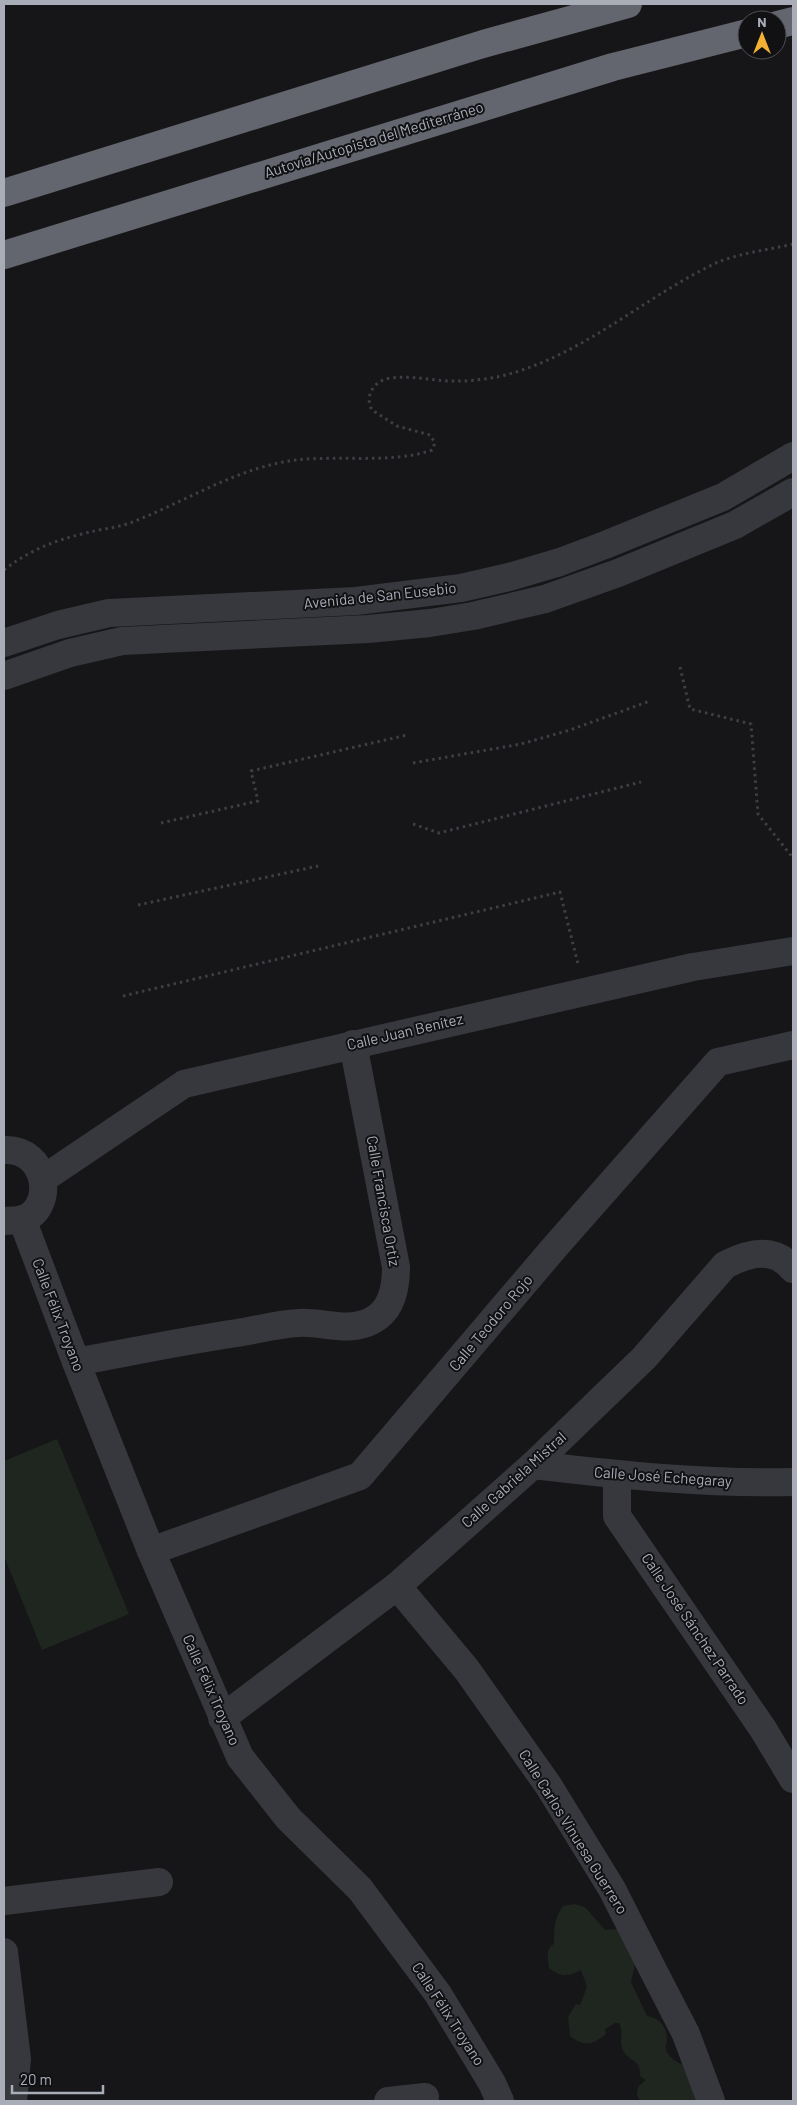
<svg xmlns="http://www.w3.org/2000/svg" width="797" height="2105" font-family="Barlow,sans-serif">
  <rect width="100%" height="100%" fill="#161618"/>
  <g fill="#1e261f">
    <polygon points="57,1439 129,1614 42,1650 4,1556 4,1461"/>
    <path d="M574,1904L585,1907L605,1930L620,1929L636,1960L631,1982L647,2016C659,2018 668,2027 667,2041C667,2043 665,2046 666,2048C667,2058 678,2063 686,2066L698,2101H640L637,2095L638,2087L646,2080L640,2076C641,2058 629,2063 623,2050C618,2040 625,2034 619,2023H615L605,2029L606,2034C593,2045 584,2047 570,2036L568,2017L576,2004L580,2005L587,1987L581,1970C568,1977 560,1977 549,1968C548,1959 545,1949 554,1944C554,1929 554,1918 563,1906Z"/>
  </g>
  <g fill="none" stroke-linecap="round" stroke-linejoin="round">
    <g stroke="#3d3f44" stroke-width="3" stroke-dasharray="2.5 4" stroke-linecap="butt">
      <path d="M4,570C28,551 55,540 86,533C100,529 116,528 130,523C185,502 238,467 296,460C338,455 394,464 432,450L435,443L430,435L397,426L372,410C364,396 374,380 391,378C414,375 437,382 459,381C472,381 485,379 497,377C579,359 642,298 716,263C739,253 768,250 793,244"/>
      <polyline points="680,667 690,709 751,724 758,814 793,858"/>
      <polyline points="413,763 521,744 570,730 650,701"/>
      <polyline points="161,823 258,801 251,771 407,735"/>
      <polyline points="413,824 439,833 641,782"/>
      <polyline points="138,905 318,866"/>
      <polyline points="123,996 560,892 578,964"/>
    </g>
    <g stroke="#37383d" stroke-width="28">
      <polyline points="4,643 58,625 109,613 356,601 461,588 509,577 560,562 605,545 723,497 793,456"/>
      <polyline points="4,676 70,653 122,641 368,629 430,623 473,616 545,599 618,573 735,525 793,492"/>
      <path d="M4,1150C49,1148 56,1210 21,1220C16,1221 10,1220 5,1221"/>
      <polyline points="43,1179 184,1084 693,967 793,951"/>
      <polyline points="22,1219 76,1362 151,1551 240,1757 288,1818 360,1889 438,1994 492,2083 500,2101"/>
      <path d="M76,1362C130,1352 183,1341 237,1333C257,1330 278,1324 298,1323C323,1321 348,1334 373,1320C392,1310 396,1286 396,1267L353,1044"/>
      <path d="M533,1465C619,1475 706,1484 793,1482"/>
      <polyline points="617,1474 617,1516 763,1729 793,1779"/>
      <polyline points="151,1551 360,1476 554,1248 718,1062 793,1045"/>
      <polyline points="397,1586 467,1670 548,1785 612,1889 652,1968 686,2034 711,2101"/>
      <path d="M222,1718L397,1586L533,1465L644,1358L725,1265C748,1253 774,1246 793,1269"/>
      <polyline points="4,1901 159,1882"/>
      <polyline points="4,1952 17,2059 13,2101"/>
      <polyline points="388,2101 425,2097"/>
    </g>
    <g stroke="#63666e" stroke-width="28">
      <polyline points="777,25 793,21"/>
      <polyline points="4,193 483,44 628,4"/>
      <polyline points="4,255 613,67 747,33"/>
    </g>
  </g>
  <g text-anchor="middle" stroke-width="4" stroke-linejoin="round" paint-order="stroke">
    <g font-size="15" fill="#a8adb8" stroke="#111113">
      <text transform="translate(374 140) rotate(-17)" y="5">Autovía/Autopista del Mediterráneo</text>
      <text transform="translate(380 596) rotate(-6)" y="5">Avenida de San Eusebio</text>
      <text transform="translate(405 1032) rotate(-13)" y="5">Calle Juan Benítez</text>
      <text transform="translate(383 1201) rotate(80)" y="5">Calle Francisca Ortiz</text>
      <text transform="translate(58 1315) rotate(69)" y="5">Calle Félix Troyano</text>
      <text transform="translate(491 1323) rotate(-50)" y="5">Calle Teodoro Rojo</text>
      <text transform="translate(663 1477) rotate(4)" y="5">Calle José Echegaray</text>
      <text transform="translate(514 1480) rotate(-42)" y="5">Calle Gabriela Mistral</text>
      <text transform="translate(695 1629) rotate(56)" y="5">Calle José Sánchez Parrado</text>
      <text transform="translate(211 1690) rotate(66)" y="5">Calle Félix Troyano</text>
      <text transform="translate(573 1832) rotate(58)" y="5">Calle Carlos Vinuesa Guerrero</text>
      <text transform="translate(448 2014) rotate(57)" y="5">Calle Félix Troyano</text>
    </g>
  </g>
  <rect width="797" height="2105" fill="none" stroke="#a8adb8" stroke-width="10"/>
  <g transform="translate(762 35)"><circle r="24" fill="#111113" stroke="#4d4f55"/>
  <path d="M0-4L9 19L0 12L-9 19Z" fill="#f2b134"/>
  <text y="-8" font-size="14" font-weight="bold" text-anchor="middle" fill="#a8adb8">N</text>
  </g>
  <path d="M12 2085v8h91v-8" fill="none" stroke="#a8adb8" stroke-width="2.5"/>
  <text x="20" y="2085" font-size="15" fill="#a8adb8" stroke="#111113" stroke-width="4" paint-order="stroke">20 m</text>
</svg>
